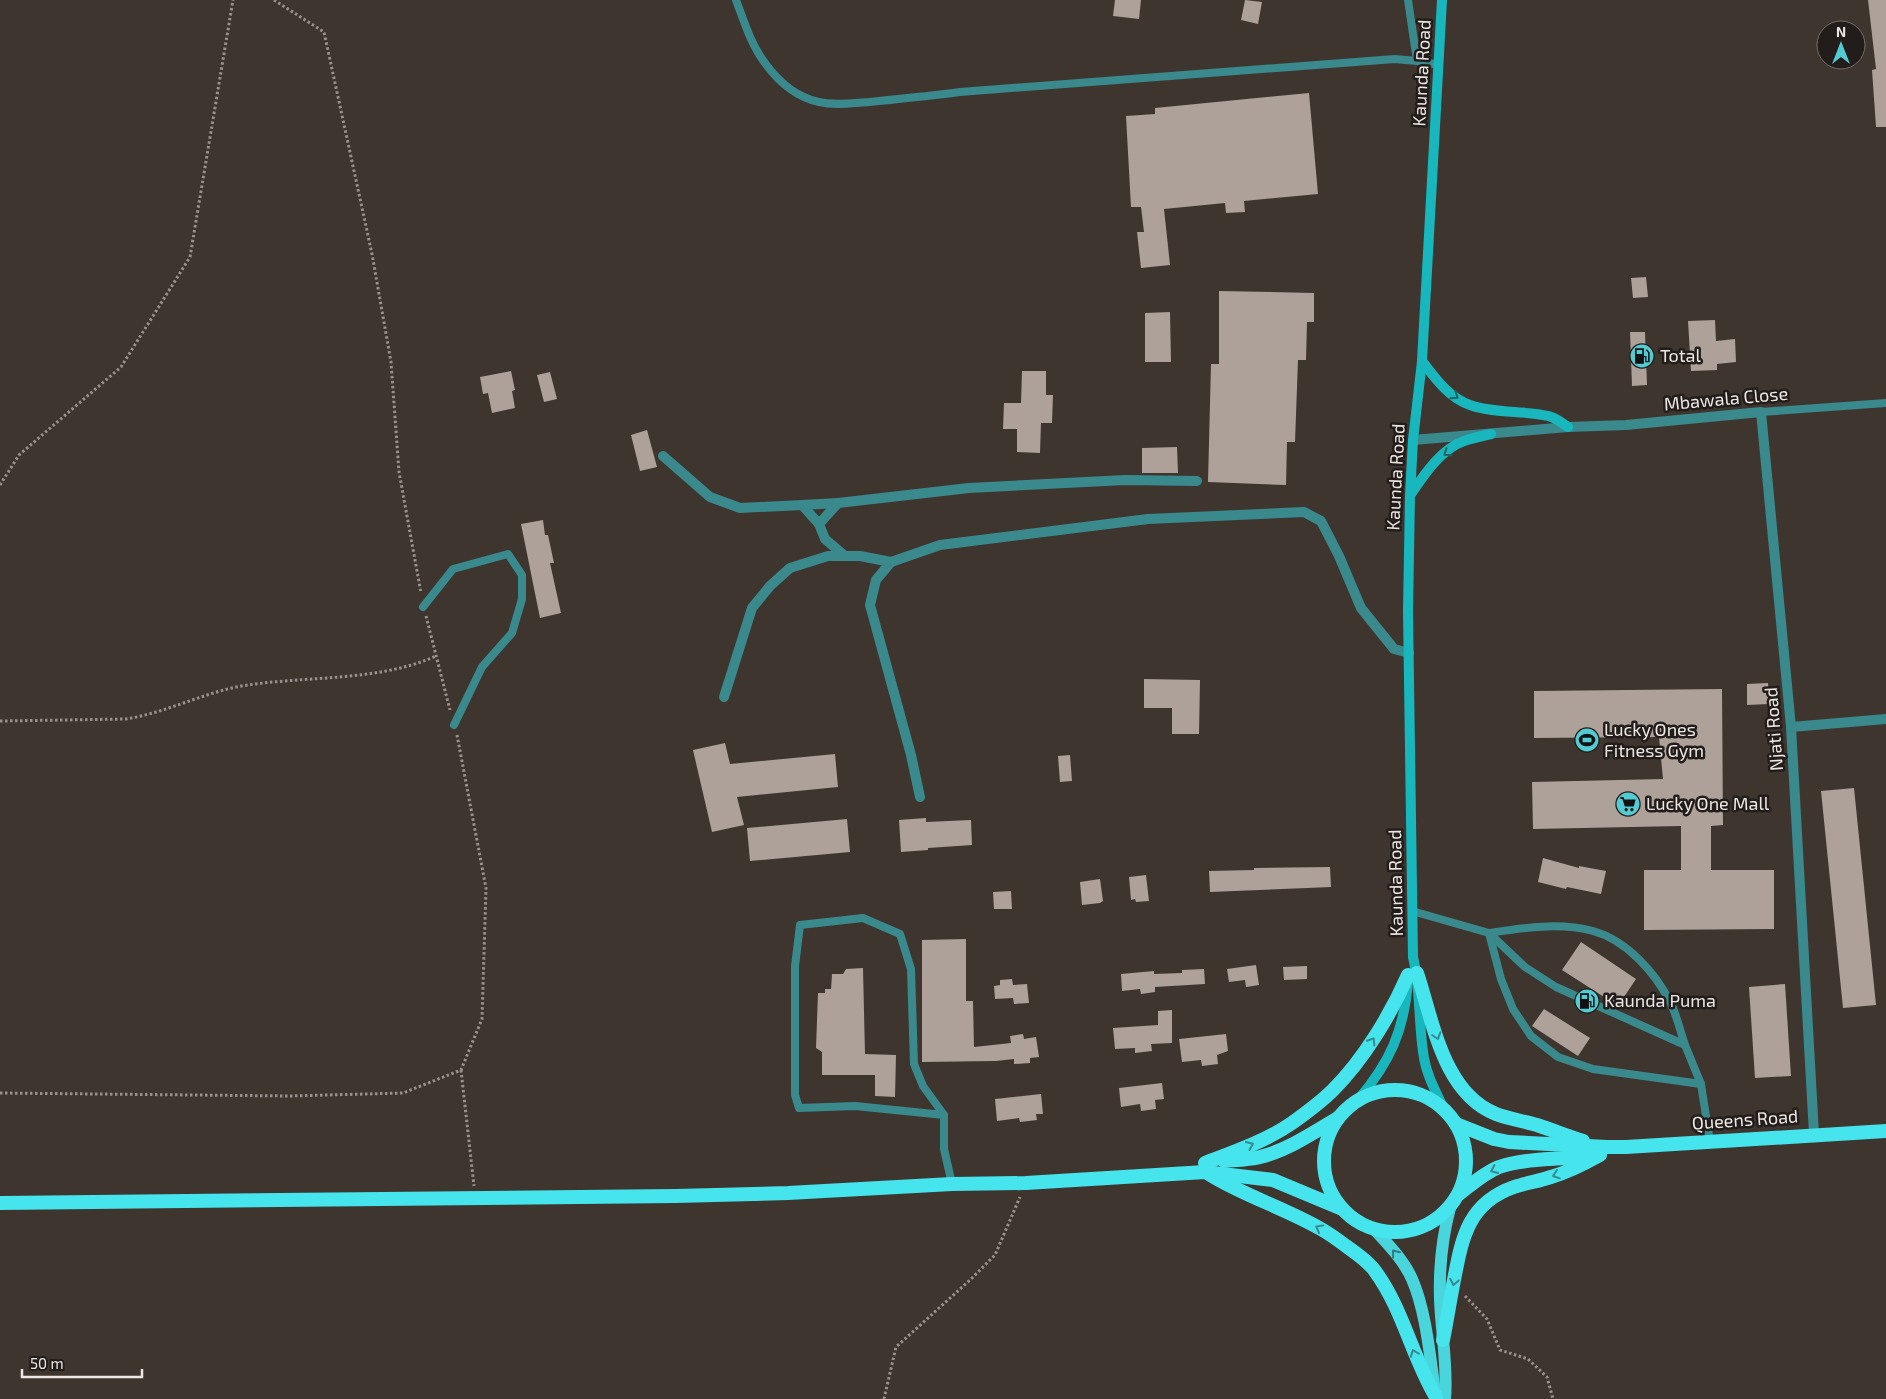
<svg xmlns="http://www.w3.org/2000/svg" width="1886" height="1399" font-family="'Exo 2',sans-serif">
  <rect width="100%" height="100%" fill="#3e352f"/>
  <g fill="#ada19a">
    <polygon points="1115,0 1141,0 1139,19 1113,16"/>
    <polygon points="1245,0 1262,2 1258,24 1241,20"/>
    <polygon points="1868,0 1886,0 1886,127 1876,127 1872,70 1876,69"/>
    <polygon points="1309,93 1318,194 1244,201 1245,212 1226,213 1225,203 1164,209 1170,265 1141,268 1137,232 1144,232 1141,207 1131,207 1126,116 1155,114 1155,108"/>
    <polygon points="1646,277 1648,297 1633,298 1631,278"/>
    <polygon points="1219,291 1314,293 1314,322 1307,322 1306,360 1298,360 1295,442 1287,442 1286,485 1208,482 1211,364 1219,364"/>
    <polygon points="1170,312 1171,362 1145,362 1145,313"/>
    <polygon points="1715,320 1716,341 1735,339 1736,362 1717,364 1717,370 1691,371 1688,321"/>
    <polygon points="1630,332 1645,332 1647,385 1632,386"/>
    <polygon points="511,371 515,390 512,391 515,408 492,413 488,393 483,394 480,377"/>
    <polygon points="1022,371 1046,371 1046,395 1053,395 1052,423 1041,423 1040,453 1017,452 1017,429 1003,429 1004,403 1021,403"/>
    <polygon points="550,372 557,399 544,402 537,375"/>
    <polygon points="647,430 657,467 640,471 631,435"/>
    <polygon points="1177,447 1178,473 1142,473 1142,448"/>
    <polygon points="543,520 545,535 548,535 554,563 550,563 561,613 540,618 521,524"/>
    <polygon points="1144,679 1200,680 1199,734 1172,734 1172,708 1144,708"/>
    <polygon points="1768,683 1769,704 1747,705 1747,684"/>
    <polygon points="1722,689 1723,825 1711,826 1711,870 1774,870 1774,929 1644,930 1644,870 1681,870 1681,826 1533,829 1532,782 1663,779 1659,737 1534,738 1534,691"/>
    <polygon points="725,743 730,764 835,754 838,787 737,797 744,825 712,832 693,750"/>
    <polygon points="1070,755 1072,781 1060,782 1058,756"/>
    <polygon points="1854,788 1876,1005 1843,1008 1821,791"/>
    <polygon points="926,818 926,822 971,820 972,845 928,848 928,850 901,852 899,820"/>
    <polygon points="847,819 850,852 750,861 747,828"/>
    <polygon points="1543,858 1579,868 1579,866 1606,871 1601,894 1567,887 1566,889 1538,882"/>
    <polygon points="1330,867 1331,887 1210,892 1209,871 1254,870 1254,868"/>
    <polygon points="1146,875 1149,901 1136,902 1135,899 1131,900 1129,877"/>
    <polygon points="1100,879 1103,901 1100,903 1082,905 1080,882"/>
    <polygon points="1011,891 1012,909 994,909 993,892"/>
    <polygon points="966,939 966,1001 973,1001 974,1047 1011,1043 1010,1036 1023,1034 1024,1039 1036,1037 1039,1057 1030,1058 1030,1063 1014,1064 1014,1059 996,1061 922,1062 922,940"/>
    <polygon points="1581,942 1636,979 1618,1006 1562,970"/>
    <polygon points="1256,965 1259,985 1246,987 1245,980 1229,982 1227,969"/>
    <polygon points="1307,966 1307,979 1284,980 1283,967"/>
    <polygon points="863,968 865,1054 896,1055 895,1097 875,1096 875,1075 822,1075 822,1052 816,1048 818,993 825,993 825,989 831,989 832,974 843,974 846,969"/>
    <polygon points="1204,969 1205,984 1155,987 1155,992 1141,994 1140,989 1122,991 1121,974 1154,971 1154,974 1182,973 1182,970"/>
    <polygon points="1012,979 1013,985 1027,984 1029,1003 1014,1004 1013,998 995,999 994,986 1000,985 1000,980"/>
    <polygon points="1785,984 1791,1076 1755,1078 1749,987"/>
    <polygon points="1544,1009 1590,1038 1578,1056 1532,1026"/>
    <polygon points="1172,1010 1172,1043 1151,1044 1152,1051 1135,1053 1135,1048 1115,1049 1113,1028 1158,1025 1158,1011"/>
    <polygon points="1226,1034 1228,1051 1217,1055 1218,1064 1202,1066 1201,1060 1182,1062 1179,1039"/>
    <polygon points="1162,1083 1164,1099 1155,1100 1156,1109 1141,1111 1140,1104 1121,1107 1119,1088"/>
    <polygon points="1041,1094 1043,1114 1036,1114 1037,1120 1020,1122 1019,1118 997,1121 995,1099"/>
  </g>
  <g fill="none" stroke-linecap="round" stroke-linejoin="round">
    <g stroke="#98918c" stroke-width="3" stroke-dasharray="2.5 2.5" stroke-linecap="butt">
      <polyline points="274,0 324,32 372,254 391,362 399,472 421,593"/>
      <polyline points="0,485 19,455 121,367 190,257 233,0"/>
      <polyline points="426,616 450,710"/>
      <path d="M0,721L126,719C164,713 199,695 236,687C301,675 376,683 436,656"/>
      <polyline points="461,1070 474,1186"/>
      <polyline points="0,1093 290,1096 403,1093 461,1070 482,1019 486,888 457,735"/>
      <polyline points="1465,1296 1487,1319 1500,1350 1528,1359 1547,1377 1553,1399"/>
      <polyline points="884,1399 896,1347 970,1280 995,1255 1020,1197"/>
    </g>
    <g stroke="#39898d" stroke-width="8">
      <path d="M736,0C744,21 751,45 765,63C778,81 796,97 819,102C835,106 853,103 869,102C899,99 930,96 960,92L1395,59L1417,61L1439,65"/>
      <polyline points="1408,0 1417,61"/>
      <polyline points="1761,412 1886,403"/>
      <polyline points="423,607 453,569 508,554 522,575 522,599 512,633 482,667 454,725"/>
      <polyline points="1412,911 1489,933 1525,967 1556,987 1685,1045 1701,1084 1710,1142"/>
      <path d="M1685,1045C1680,1031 1677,1015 1670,1002C1655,972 1626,940 1593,931C1559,922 1522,928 1489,933L1501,979L1513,1009L1531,1036L1558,1057L1593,1069L1701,1084"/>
      <polyline points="944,1115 855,1106 799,1108 795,1095 795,966 800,925 863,918 900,934 911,969 914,1064 923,1086 944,1115 944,1149 952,1184"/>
    </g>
    <g stroke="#39898d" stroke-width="10">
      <polyline points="1413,440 1568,427 1626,425 1761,412 1791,727 1814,1134"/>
      <polyline points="663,456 710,497 740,508 802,505 819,524 825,539 845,556"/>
      <polyline points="802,505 838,503"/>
      <polyline points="819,524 838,503 969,488 1125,480 1197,481"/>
      <polyline points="891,562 876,580 870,605 911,755 920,797"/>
      <polyline points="724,697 752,608 770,586 790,568 828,556 860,556 891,562 940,545 1148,519 1304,512 1321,521 1339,556 1361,608 1394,649 1409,653"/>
      <polyline points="1791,727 1886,719"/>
    </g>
    <g stroke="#18b7be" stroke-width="10">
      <path d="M1442,0L1422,361L1413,440L1410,496L1408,611L1413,957C1421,990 1418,1024 1424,1058C1427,1076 1436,1092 1444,1109"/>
      <path d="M1422,361C1435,378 1449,398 1470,405C1495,414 1523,410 1548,416C1555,417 1562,423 1568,427"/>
      <path d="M1411,494C1424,475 1441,449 1464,441C1473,438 1482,436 1491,434"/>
      <path d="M1358,1100C1390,1062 1404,1031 1408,982"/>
    </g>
    <g stroke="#4ad5dc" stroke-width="12">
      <path d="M1375,1230C1389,1245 1404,1261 1412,1279C1426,1311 1430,1357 1435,1392"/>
      <path d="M1445,1399C1448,1366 1441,1332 1440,1299C1439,1268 1442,1238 1450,1208"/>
    </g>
    <g stroke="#46e4ec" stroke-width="14">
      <path d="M1417,973C1433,1021 1443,1093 1496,1114C1509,1119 1523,1121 1537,1125C1552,1130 1568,1136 1583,1141"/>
      <circle cx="1395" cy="1161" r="71"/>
      <polyline points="1456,1124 1494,1139 1509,1142 1607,1147 1626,1147 1886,1131"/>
      <path d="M1224,1161C1236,1160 1248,1160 1260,1157C1288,1150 1313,1133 1338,1118"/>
      <path d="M1205,1163C1234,1152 1266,1141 1292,1123C1306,1113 1321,1102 1333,1090C1364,1059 1391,1014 1408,975"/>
      <path d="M1209,1174C1244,1196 1285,1208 1321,1229C1330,1234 1338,1240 1346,1246C1356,1253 1368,1261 1375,1271C1403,1309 1412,1357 1436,1397"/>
      <path d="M1459,1194C1472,1184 1484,1173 1499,1167C1525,1158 1564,1159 1592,1156"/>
      <polyline points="0,1203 676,1196 788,1193 952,1184 1026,1183 1205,1172 1273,1180 1340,1208"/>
      <path d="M1443,1340C1447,1320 1450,1300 1454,1280C1462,1238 1468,1203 1514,1187C1526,1183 1539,1181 1551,1177C1568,1172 1584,1164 1600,1155"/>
    </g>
  </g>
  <defs><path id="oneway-chevron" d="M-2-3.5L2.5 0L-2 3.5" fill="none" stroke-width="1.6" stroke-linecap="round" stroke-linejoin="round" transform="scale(1.25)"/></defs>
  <g stroke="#1e6264">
    <use href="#oneway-chevron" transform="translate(1455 396) rotate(34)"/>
    <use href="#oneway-chevron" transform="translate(1447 453) rotate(145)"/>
  </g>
  <g stroke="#368a8e">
    <use href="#oneway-chevron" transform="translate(1437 1036) rotate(72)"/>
    <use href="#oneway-chevron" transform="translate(1372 1041) rotate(-58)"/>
    <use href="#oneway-chevron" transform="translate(1250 1145) rotate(-24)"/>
    <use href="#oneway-chevron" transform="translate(1494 1170) rotate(155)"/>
    <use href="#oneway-chevron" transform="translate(1556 1175) rotate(161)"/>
    <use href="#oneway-chevron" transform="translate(1319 1228) rotate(-151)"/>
    <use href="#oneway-chevron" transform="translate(1454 1282) rotate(101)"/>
    <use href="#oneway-chevron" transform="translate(1414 1353) rotate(-111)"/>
  </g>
  <use stroke="#36797c" href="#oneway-chevron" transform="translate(1395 1253) rotate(-128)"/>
  <defs>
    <symbol id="fuel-disc" viewBox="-11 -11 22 22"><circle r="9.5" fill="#51ccd2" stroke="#221d1b"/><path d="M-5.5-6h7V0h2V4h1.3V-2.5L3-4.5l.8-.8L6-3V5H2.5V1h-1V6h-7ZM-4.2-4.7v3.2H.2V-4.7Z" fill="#111"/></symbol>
    <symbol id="stadium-disc" viewBox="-11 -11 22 22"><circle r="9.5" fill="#51ccd2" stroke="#221d1b"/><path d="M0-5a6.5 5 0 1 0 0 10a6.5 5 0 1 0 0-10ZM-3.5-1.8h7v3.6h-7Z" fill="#111"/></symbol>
    <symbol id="supermarket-disc" viewBox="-11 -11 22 22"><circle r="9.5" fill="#51ccd2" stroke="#221d1b"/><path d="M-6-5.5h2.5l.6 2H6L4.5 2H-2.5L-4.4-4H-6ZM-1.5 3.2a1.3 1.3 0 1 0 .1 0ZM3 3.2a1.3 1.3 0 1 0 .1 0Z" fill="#111"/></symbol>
  </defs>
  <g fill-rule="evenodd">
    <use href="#fuel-disc" x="1628" y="342" width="28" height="28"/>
    <use href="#stadium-disc" x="1573" y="726" width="28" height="28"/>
    <use href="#supermarket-disc" x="1614" y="790" width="28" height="28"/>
    <use href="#fuel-disc" x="1573" y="987" width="28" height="28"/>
  </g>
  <g text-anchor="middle" stroke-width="5" stroke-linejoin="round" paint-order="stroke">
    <g font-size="18" fill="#ede7e3" stroke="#221d1b">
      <text transform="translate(1422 73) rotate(-87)" y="6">Kaunda Road</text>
      <text transform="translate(1726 399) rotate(-5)" y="6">Mbawala Close</text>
      <text transform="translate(1396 477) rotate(-87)" y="6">Kaunda Road</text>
      <text transform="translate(1774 729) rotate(-94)" y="6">Njati Road</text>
      <text transform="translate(1396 883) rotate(-91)" y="6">Kaunda Road</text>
      <text transform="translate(1745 1120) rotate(-4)" y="6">Queens Road</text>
    </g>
    <g font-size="18" fill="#ede7e3" stroke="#221d1b" text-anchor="start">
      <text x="1660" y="362">Total</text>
      <text x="1604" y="736">Lucky Ones<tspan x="1604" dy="21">Fitness Gym</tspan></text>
      <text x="1646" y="810">Lucky One Mall</text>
      <text x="1604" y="1007">Kaunda Puma</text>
    </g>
  </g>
  <g transform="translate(1841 45)"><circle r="24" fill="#221d1b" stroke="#736e6b"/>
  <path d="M0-4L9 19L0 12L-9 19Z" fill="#51ccd2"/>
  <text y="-8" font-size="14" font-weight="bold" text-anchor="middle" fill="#ede7e3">N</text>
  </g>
  <path d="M22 1369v8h120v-8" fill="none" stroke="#ede7e3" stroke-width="2.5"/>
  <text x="30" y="1369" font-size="15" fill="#ede7e3" stroke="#221d1b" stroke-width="4" paint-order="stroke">50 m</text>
</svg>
